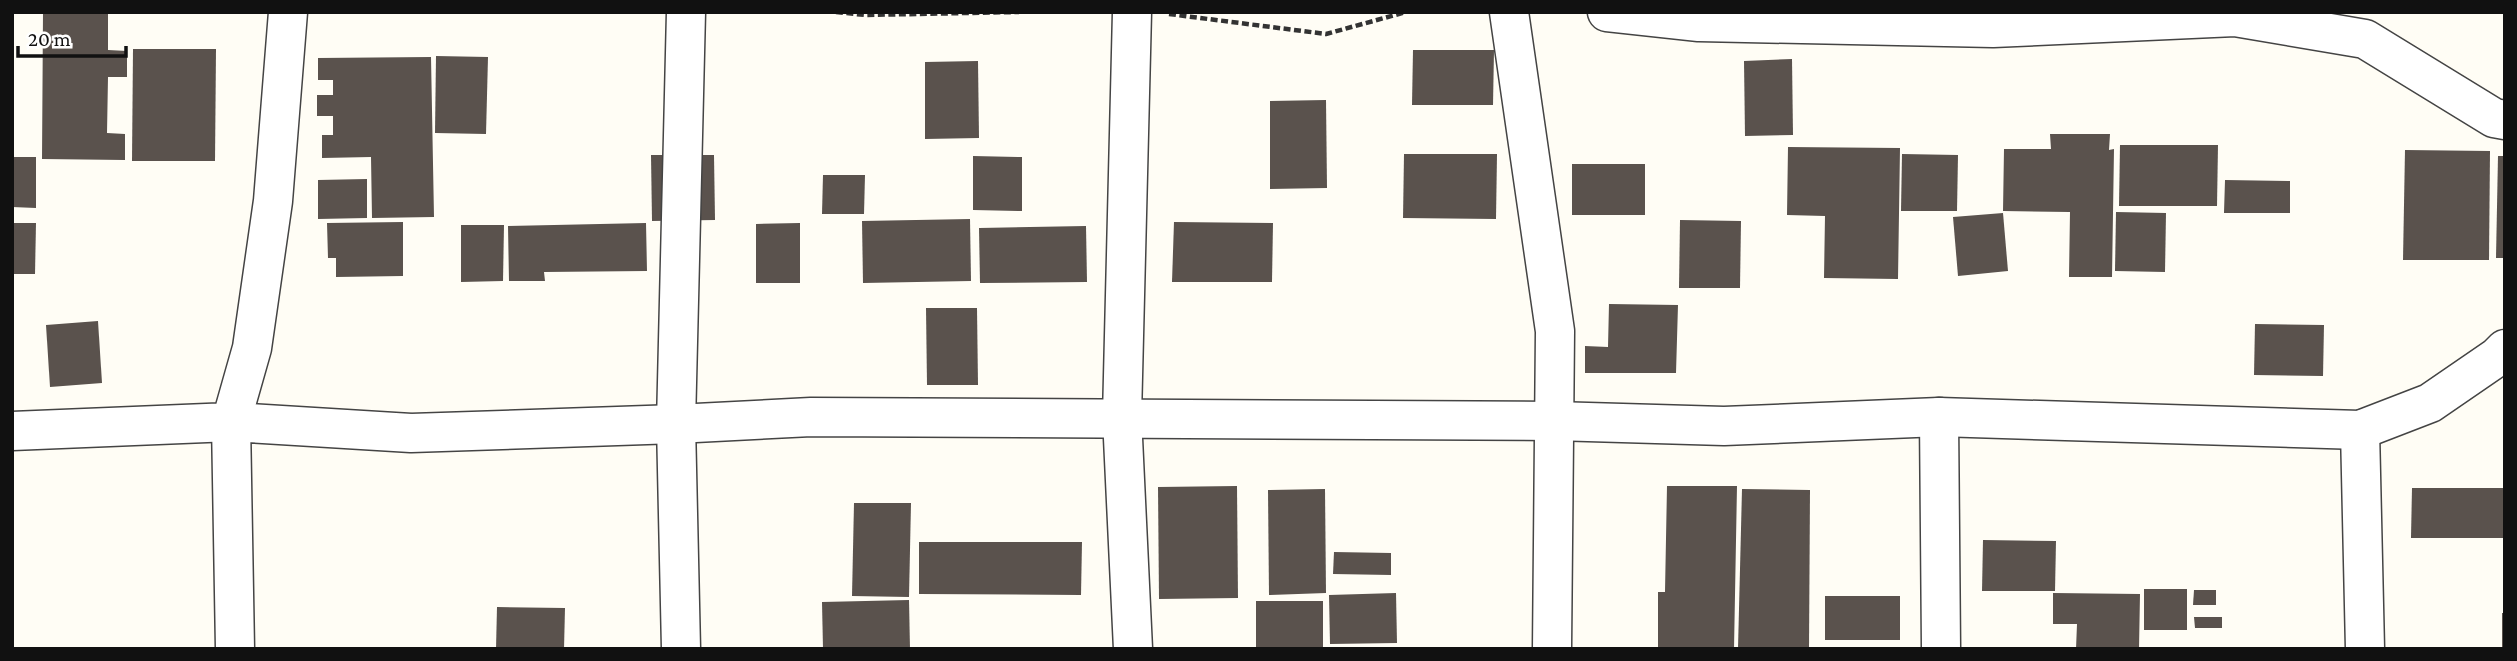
<svg xmlns="http://www.w3.org/2000/svg" width="2517" height="661" font-family="'Crimson Pro',serif">
  <rect width="100%" height="100%" fill="#fffdf5"/>
  <g fill="#5a524d">
    <polygon points="43,12 108,12 108,50 127,51 127,77 108,77 107,133 125,134 125,160 42,159"/>
    <polygon points="133,49 216,49 215,161 132,161"/>
    <polygon points="1413,50 1494,50 1493,105 1412,105"/>
    <polygon points="436,56 488,57 486,134 435,133"/>
    <polygon points="431,57 434,217 372,218 371,157 322,158 322,135 333,135 333,116 317,116 317,95 333,95 333,80 318,80 318,58"/>
    <polygon points="1792,59 1793,135 1745,136 1744,61"/>
    <polygon points="978,61 979,138 925,139 925,62"/>
    <polygon points="1326,100 1327,188 1270,189 1270,101"/>
    <polygon points="2050,134 2110,134 2109,150 2114,149 2112,277 2069,277 2070,212 2003,211 2004,149 2051,149"/>
    <polygon points="2120,145 2218,145 2217,206 2119,206"/>
    <polygon points="1788,147 1900,148 1898,279 1824,278 1825,216 1787,215"/>
    <polygon points="2405,150 2490,151 2489,260 2403,260"/>
    <polygon points="1404,154 1497,154 1496,219 1403,218"/>
    <polygon points="1902,154 1958,155 1957,211 1901,211"/>
    <polygon points="651,155 714,155 715,220 652,221"/>
    <polygon points="973,156 1022,157 1022,211 973,210"/>
    <polygon points="2498,156 2505,156 2505,258 2496,258"/>
    <polygon points="12,157 36,157 36,208 12,207"/>
    <rect x="1572" y="164" width="73" height="51"/>
    <polygon points="823,175 865,175 864,214 822,214"/>
    <polygon points="367,179 367,218 318,219 318,180"/>
    <polygon points="2225,180 2290,181 2290,213 2224,213"/>
    <polygon points="2116,212 2166,213 2165,272 2115,271"/>
    <polygon points="2003,213 2008,271 1958,276 1953,217"/>
    <polygon points="970,219 971,281 863,283 862,221"/>
    <polygon points="1680,220 1741,221 1740,288 1679,288"/>
    <polygon points="403,222 403,276 336,277 336,258 328,258 327,223"/>
    <polygon points="1174,222 1273,223 1272,282 1172,282"/>
    <polygon points="12,223 36,223 35,274 12,274"/>
    <polygon points="646,223 647,271 544,272 545,281 509,281 508,226"/>
    <polygon points="800,223 800,283 756,283 756,224"/>
    <polygon points="461,225 504,225 503,281 461,282"/>
    <polygon points="1086,226 1087,282 980,283 979,228"/>
    <polygon points="1609,304 1678,305 1676,373 1585,373 1585,346 1608,347"/>
    <polygon points="926,308 977,308 978,385 927,385"/>
    <polygon points="98,321 102,383 50,387 46,325"/>
    <polygon points="2255,324 2324,325 2323,376 2254,375"/>
    <polygon points="1237,486 1238,598 1159,599 1158,487"/>
    <polygon points="1667,486 1737,486 1734,649 1658,649 1658,592 1665,592"/>
    <polygon points="2412,488 2505,488 2505,538 2411,538"/>
    <polygon points="1325,489 1326,593 1269,595 1268,490"/>
    <polygon points="1742,489 1810,490 1809,649 1738,649"/>
    <polygon points="854,503 911,503 909,597 852,596"/>
    <polygon points="1983,540 2056,541 2055,591 1982,591"/>
    <polygon points="919,542 1082,542 1081,595 919,594"/>
    <polygon points="1334,552 1391,553 1391,575 1333,574"/>
    <rect x="2144" y="589" width="43" height="41"/>
    <polygon points="2194,590 2216,590 2216,605 2193,605"/>
    <polygon points="1396,593 1397,643 1330,644 1329,595"/>
    <polygon points="2053,593 2140,594 2139,649 2076,649 2077,624 2053,624"/>
    <rect x="1825" y="596" width="75" height="44"/>
    <polygon points="909,600 910,649 823,649 822,602"/>
    <rect x="1256" y="601" width="67" height="48"/>
    <polygon points="497,607 565,608 564,649 496,649"/>
    <rect x="2502" y="613" width="3" height="36"/>
    <polygon points="2194,617 2222,617 2222,628 2195,628"/>
  </g>
  <g fill="none" stroke-linecap="round" stroke-linejoin="round">
    <defs>
      <g id="minor">
        <polyline points="1132,12 1122,417 1133,649"/>
        <polyline points="1509,12 1555,331 1552,649"/>
        <polyline points="1607,12 1699,22 1993,28 2235,17 2365,39 2494,118 2505,120"/>
        <polyline points="1939,417 1941,649"/>
        <polyline points="2360,430 2365,649"/>
        <polyline points="12,431 231,422 252,348 273,201 288,12"/>
        <polyline points="235,649 231,422 411,433 676,424 811,417 1554,421 1724,426 1939,417 2360,430 2430,403 2497,357 2505,349"/>
        <polyline points="681,649 676,424 686,12"/>
      </g>
    </defs>
    <use href="#minor" stroke="#444" stroke-width="41"/>
    <g stroke="#333" stroke-width="4.5" stroke-dasharray="7 3.5" stroke-linecap="butt">
      <polyline points="836,12 865,15 1019,12"/>
      <polyline points="1169,14 1326,34 1406,12"/>
    </g>
    <use href="#minor" stroke="#fff" stroke-width="38"/>
  </g>
  <rect width="2517" height="661" fill="none" stroke="#111111" stroke-width="28"/>
  <path d="M18 46v10h108v-10" fill="none" stroke="#111111" stroke-width="3.5"/>
  <text x="28" y="46" font-size="21" fill="#111111" stroke="#ffffff" stroke-width="5" paint-order="stroke">20 m</text>
</svg>
